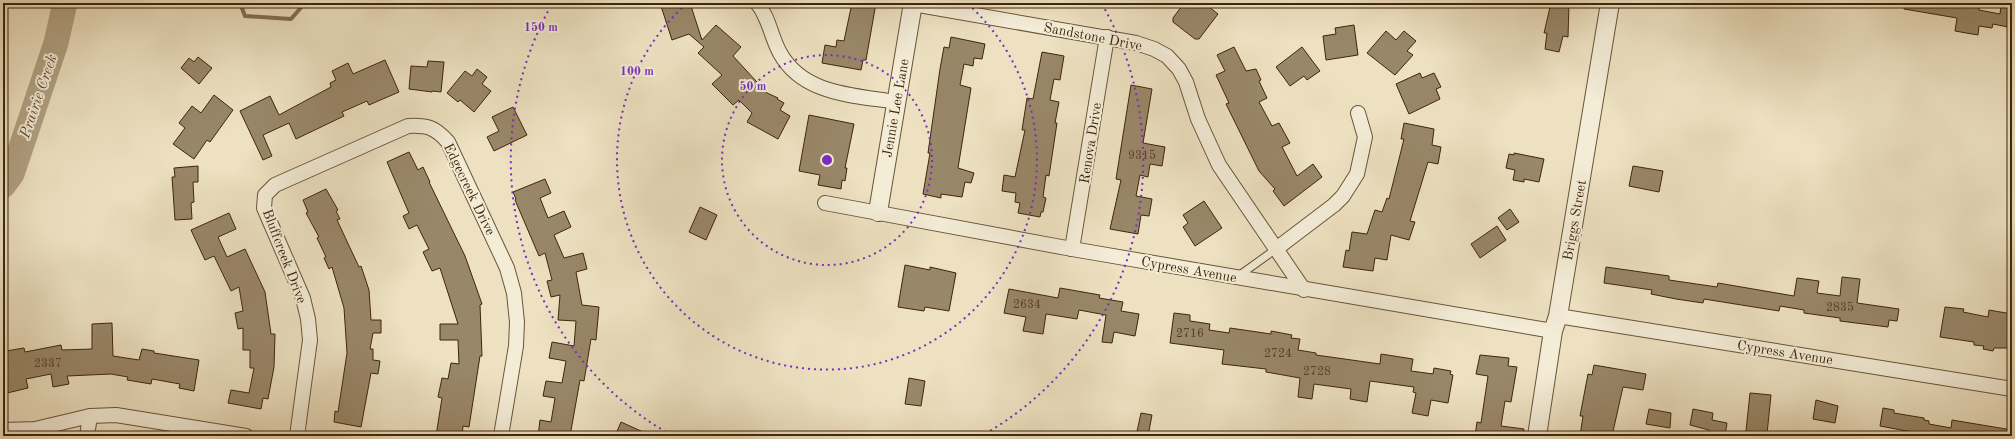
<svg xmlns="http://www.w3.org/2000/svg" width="2015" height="439" font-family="'Old Standard TT',serif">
  <rect width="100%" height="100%" fill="#ede1c1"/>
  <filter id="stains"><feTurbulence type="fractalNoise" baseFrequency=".005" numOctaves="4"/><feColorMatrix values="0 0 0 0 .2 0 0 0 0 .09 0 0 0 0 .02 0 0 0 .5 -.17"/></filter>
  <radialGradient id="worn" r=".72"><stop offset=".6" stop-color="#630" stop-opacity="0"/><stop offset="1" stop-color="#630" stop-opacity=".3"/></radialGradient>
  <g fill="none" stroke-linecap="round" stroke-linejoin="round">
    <polyline stroke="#846f52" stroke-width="4" points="240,3 245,16 291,19 305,3"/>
    <polyline stroke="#b2a182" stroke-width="25" points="3,186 12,174 56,43 65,3"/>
  </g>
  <g fill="#998769" stroke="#3f2509">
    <polygon points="660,3 690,3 702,40 716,25 741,47 733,56 767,93 778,98 777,99 784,103 780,110 790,116 778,139 747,122 752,113 739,100 733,105 712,84 722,75 698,53 704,47 689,34 672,40"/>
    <polygon points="852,3 876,3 866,60 863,60 861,70 822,63 825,45 836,47 837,40 844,41"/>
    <polygon points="1184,3 1204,3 1218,14 1199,39 1195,39 1173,22 1173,18"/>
    <polygon points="1551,3 1569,3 1568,37 1563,36 1559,52 1545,49 1547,33 1544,33"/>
    <polygon points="1904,3 1980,3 1979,10 2000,14 2001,6 2012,8 2012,22 2008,27 1993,24 1992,28 1979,26 1978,35 1955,31 1957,18 1904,9"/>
    <polygon points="1354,25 1358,55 1326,60 1323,36 1336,34 1335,28"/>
    <polygon points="1386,31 1396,40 1404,31 1416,41 1407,51 1413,55 1395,75 1367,53"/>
    <polygon points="951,37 985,44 982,59 974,58 973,66 964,64 960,85 971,88 958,168 974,173 971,183 965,182 962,197 941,194 941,198 923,194 930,153 928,153 940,69 944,47 949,48"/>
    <polygon points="1234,47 1246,71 1256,69 1261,80 1259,81 1267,98 1259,102 1272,126 1279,123 1290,143 1282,147 1297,176 1313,164 1322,177 1284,206 1273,191 1275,189 1259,171 1226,104 1229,103 1216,75 1225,71 1217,55"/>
    <polygon points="1302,47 1320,71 1307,80 1304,76 1290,86 1276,67"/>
    <polygon points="1042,52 1064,56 1060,80 1054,79 1050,100 1059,102 1055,123 1057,123 1049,176 1046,175 1043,197 1046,198 1043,212 1041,212 1040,217 1018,213 1020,203 1015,202 1016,193 1002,191 1004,175 1015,177 1025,130 1022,130 1027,98 1033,99"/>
    <polygon points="198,57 212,68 199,84 181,68 189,58 194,62"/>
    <polygon points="385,60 399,92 369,105 367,101 342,112 344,116 296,139 289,123 263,135 272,156 263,160 240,111 270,96 279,115 331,87 330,83 336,80 332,71 348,63 353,74"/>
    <polygon points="428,61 444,62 441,92 432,91 432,92 409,89 411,66 427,67"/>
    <polygon points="477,69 487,77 482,84 491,91 474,112 460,100 458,102 447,93 465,71 472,76"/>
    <polygon points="1420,73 1422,78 1434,73 1441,87 1436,89 1440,99 1409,114 1396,84"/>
    <polygon points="1131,85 1152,89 1143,143 1165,147 1162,166 1150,164 1148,177 1140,175 1136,196 1152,199 1149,216 1141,215 1138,234 1110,229 1121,180 1116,179"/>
    <polygon points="214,95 233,110 210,142 207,140 194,159 173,144 185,128 179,123 192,106 201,113"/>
    <polygon points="513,107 527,135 494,151 487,137 499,131 492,117"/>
    <polygon points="809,115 854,124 845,168 847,168 845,181 842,180 841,189 818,185 820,175 799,171"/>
    <polygon points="1404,123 1434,129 1432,145 1441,147 1438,164 1428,162 1410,221 1415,222 1409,240 1391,235 1387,260 1375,258 1373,271 1343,267 1346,250 1349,251 1352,232 1367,234 1375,210 1382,212 1387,198 1389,199 1404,139 1401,139"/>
    <polygon points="409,152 418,170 423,167 430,182 429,182 465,256 482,304 480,305 482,356 480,356 469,427 463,426 462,436 436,436 442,398 438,397 442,378 448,379 451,363 459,364 458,340 440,340 440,324 458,324 440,268 432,271 423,252 429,249 417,225 409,229 403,216 409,213 387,162"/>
    <polygon points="1514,153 1544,159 1539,182 1524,179 1524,182 1513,180 1515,170 1506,168 1509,154 1514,155"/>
    <polygon points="198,166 198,182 193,182 194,202 191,203 192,219 175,220 172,177 175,177 174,168"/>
    <polygon points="1633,166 1663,171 1659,192 1629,186"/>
    <polygon points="545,179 551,193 540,198 548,218 564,211 571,227 554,235 564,258 583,253 587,269 576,272 582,305 599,307 596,340 591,339 584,381 580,380 570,436 538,436 540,420 551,422 555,398 543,396 546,381 562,383 566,361 549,358 552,342 574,346 576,321 558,320 560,295 551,297 547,281 552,280 545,253 539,256 515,200 516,199 513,192"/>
    <polygon points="326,189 338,210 336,211 340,219 337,220 359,267 361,266 369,290 371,320 381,320 381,333 373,333 370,349 373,349 373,360 380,361 378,374 371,373 361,427 334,422 335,411 338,412 347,353 344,308 332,267 329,269 324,258 326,257 317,238 319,237 306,213 308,212 303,200"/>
    <polygon points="1204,201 1222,228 1195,246 1183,227 1188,223 1183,215"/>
    <polygon points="700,207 717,215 706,240 689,232"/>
    <polygon points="1510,209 1519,222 1507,230 1498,218"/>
    <polygon points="229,213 236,229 218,237 227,257 245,249 265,292 271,334 275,334 274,367 268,399 263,398 261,409 228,403 231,390 249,393 254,368 250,368 250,350 243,350 243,328 238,329 235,313 243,311 239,287 231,291 214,256 205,260 191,230"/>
    <polygon points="1497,226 1506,240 1480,258 1471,244"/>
    <polygon points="905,265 930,270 930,267 956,273 949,311 925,307 924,311 898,307"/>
    <polygon points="1606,267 1669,276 1669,280 1717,287 1718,283 1794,296 1797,278 1819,281 1817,293 1840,296 1842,277 1860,279 1857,303 1899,309 1897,321 1889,320 1888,327 1840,321 1840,318 1804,313 1804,310 1780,306 1779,311 1704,299 1703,303 1676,299 1651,294 1652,290 1604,283"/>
    <polygon points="1060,288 1100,295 1099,298 1123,302 1121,311 1139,314 1135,336 1114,332 1112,343 1102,342 1106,315 1079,310 1077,319 1046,314 1043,334 1023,331 1026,317 1004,313 1009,289 1058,298"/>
    <polygon points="1945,307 1964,309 1963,312 1988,317 1989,310 2012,314 2012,348 1994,348 1993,351 1983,349 1984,346 1974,345 1974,342 1940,337"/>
    <polygon points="1174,313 1190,315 1190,321 1210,324 1209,330 1229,333 1230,328 1271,334 1271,331 1292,335 1291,338 1300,339 1298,350 1316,353 1316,355 1380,364 1381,354 1413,359 1411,371 1433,374 1434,368 1451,371 1450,374 1453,375 1448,403 1431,400 1428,416 1412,413 1416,393 1413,392 1414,387 1370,381 1367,402 1350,399 1351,389 1314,384 1312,399 1298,397 1300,378 1266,372 1266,369 1222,364 1224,350 1170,343"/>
    <polygon points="112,323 113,356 139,360 142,349 154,351 154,353 199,360 194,391 179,388 180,384 152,379 151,384 127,380 128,377 111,374 67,376 69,384 53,387 51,374 26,379 28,388 3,394 3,364 8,363 6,351 24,348 25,352 61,345 62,350 92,349 92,324"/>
    <polygon points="1480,355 1509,358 1508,366 1517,367 1511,402 1505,401 1501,426 1524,429 1523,436 1475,436 1477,422 1481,423 1488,376 1476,374"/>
    <polygon points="1594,365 1646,374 1643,390 1623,387 1612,436 1580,436 1583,416 1580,416 1588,374 1592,375"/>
    <polygon points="909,378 925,381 921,406 905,404"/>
    <polygon points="1750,393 1771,395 1767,434 1746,431"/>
    <polygon points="1816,400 1838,406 1835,423 1813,419"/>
    <polygon points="1883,408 1894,410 1894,413 1924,418 1924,420 1929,421 1929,424 1951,428 1952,420 2012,430 2011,436 1912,436 1912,432 1880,426"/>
    <polygon points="1649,409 1671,413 1670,428 1646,424"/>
    <polygon points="1693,409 1713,413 1712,420 1727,423 1725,436 1708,434 1709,430 1690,425"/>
    <polygon points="1141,413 1152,415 1148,436 1136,436"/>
    <polygon points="621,422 652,436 615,436"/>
  </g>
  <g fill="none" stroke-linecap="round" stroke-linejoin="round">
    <defs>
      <polyline id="service" points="1237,277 1276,249"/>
      <g id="minor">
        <path d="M757,3C769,17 771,37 780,53C803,95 854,95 896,102"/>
        <polyline points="913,4 1136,43 1154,49 1167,56 1179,69 1186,82 1198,119 1219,165 1304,290"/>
        <polyline points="825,203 1072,249 1553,331"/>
        <polyline points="1072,249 1107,37"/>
        <polyline points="1276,249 1334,205 1343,196 1357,174 1365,137 1358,113"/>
        <polyline points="1558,316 2012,389"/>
        <polyline points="3,430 35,429 90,416 116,415 246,436"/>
        <polyline points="87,436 90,416"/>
        <path d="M297,436L310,340L308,319L303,298L264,208L265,195L275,185L408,126C427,125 435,127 448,142L507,268L514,293L517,322L516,346L501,436"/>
      </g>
      <g id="tertiary">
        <polyline points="878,212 913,3"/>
        <polyline points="1537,436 1553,331 1558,316 1610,3"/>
      </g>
    </defs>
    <use href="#service" stroke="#6a5437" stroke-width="9"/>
    <use href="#minor" stroke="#6a5437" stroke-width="16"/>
    <use href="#tertiary" stroke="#6a5437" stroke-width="20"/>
    <use href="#service" stroke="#f3ecd7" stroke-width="7"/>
    <use href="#minor" stroke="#f3ecd7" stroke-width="14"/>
    <use href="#tertiary" stroke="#f3ecd7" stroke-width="18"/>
  </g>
  <g fill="none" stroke="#7b2cbf" stroke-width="2" stroke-dasharray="2 4">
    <circle cx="827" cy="160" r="105"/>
    <path d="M968 4A210 210 0 1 1 686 4"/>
    <path d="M671 435A316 316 0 0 1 552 4M1102 4A316 316 0 0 1 983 435"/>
  </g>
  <g text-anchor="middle" stroke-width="4" stroke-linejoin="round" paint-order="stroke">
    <g font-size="12" fill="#563e21">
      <text x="1142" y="159">9315</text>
      <text x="1027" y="308">2634</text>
      <text x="1840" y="311">2835</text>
      <text x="1190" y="337">2716</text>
      <text x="1278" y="357">2724</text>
      <text x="48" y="367">2337</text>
      <text x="1317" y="375">2728</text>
    </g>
    <g font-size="14" fill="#3f2509" stroke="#f3ecd7">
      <text transform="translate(1093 36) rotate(11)" y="5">Sandstone Drive</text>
      <text transform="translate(895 108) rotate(-80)" y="5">Jennie Lee Lane</text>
      <text transform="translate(1090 143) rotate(-81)" y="5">Renova Drive</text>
      <text transform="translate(470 189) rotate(64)" y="5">Edgecreek Drive</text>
      <text transform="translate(1574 220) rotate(-80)" y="5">Briggs Street</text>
      <text transform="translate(285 256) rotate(69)" y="5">Bluffcreek Drive</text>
      <text transform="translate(1189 269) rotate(10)" y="5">Cypress Avenue</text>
      <text transform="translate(1785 352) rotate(9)" y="5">Cypress Avenue</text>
    </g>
    <g font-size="15" font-style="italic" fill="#624a2d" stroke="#f3ecd7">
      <text transform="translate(38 96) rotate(-71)" y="5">Prairie Creek</text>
    </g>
  </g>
  <circle cx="827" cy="160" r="6" fill="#7b2cbf" stroke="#f3ecd7" stroke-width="2"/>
  <g font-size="12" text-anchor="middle" font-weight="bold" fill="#7b2cbf" stroke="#f3ecd7" stroke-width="4" stroke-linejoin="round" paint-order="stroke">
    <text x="541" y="31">150 m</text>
    <text x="637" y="75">100 m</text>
    <text x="753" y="90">50 m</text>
  </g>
  <rect width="2015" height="439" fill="none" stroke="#ede1c1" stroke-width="16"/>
  <rect x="4" y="4" width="2007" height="431" fill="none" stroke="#3f2509" stroke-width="2"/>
  <rect x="8" y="8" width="1999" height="423" fill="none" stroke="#3f2509"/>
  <rect width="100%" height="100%" filter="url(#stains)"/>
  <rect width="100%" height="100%" fill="url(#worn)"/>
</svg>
